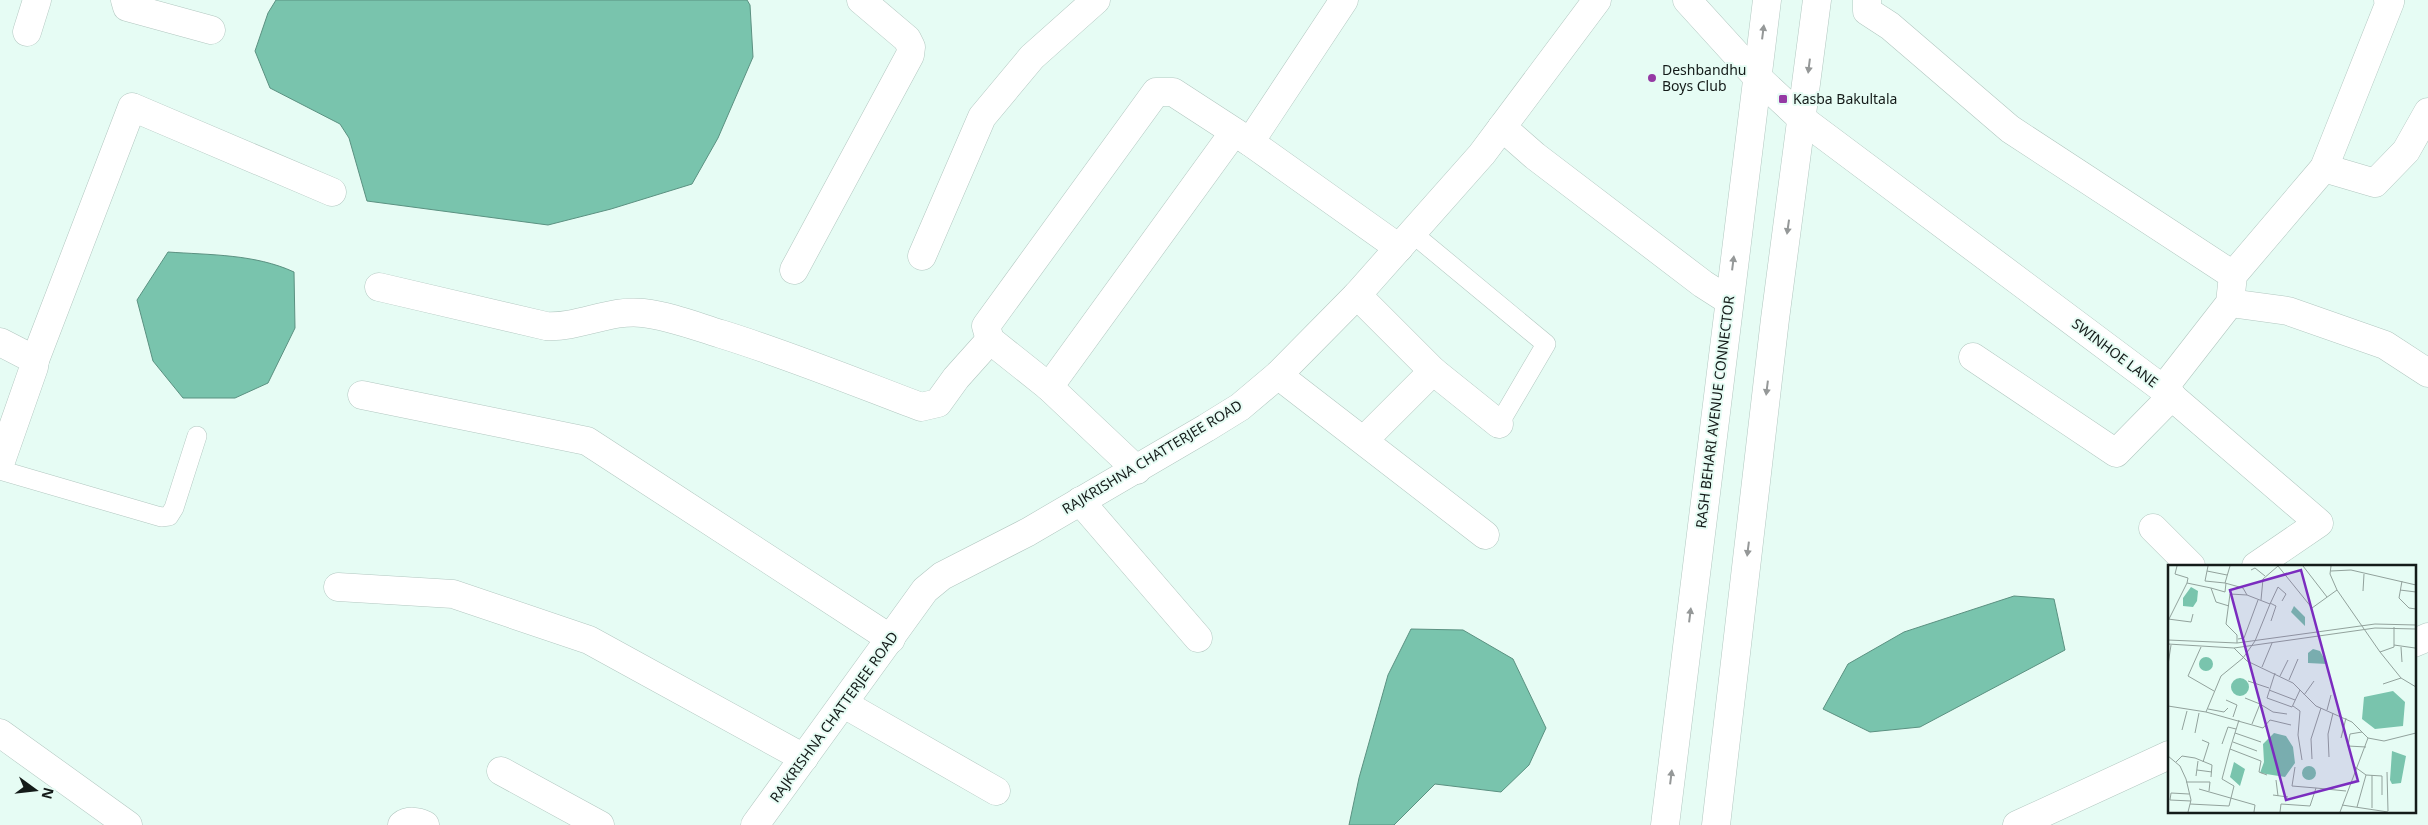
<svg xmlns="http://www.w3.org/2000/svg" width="2428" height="825" font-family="'Noto Sans',sans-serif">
  <rect width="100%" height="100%" fill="#e6fcf4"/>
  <g fill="#79c4ad" stroke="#5b9181">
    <polygon points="276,0 747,0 750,5 753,57 718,138 692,184 611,209 548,225 367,201 349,138 340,124 270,88 255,51 268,13"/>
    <path d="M168,252C210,255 255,254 294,272L295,328L268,383L235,398H183L153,361L137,300Z"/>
    <polygon points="2014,596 2054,599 2065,650 1920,727 1870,732 1823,709 1848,664 1904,632"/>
    <polygon points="1411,629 1463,630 1513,659 1546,728 1529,765 1501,792 1435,784 1394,825 1349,825 1359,778 1388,675"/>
  </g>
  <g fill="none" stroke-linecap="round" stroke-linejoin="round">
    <defs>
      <g id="service">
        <polyline points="1412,233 1546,344 1499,424"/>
        <polyline points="0,470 161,517 169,516 174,508 197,436"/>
      </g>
      <g id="minor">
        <polyline points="125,0 127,7 211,30"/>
        <polyline points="1687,0 1757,77 1802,119 2163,389 2230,303 2233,275 2324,168 2375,183 2406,151 2428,112"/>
        <polyline points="1867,0 1867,11 1890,26 2010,129 2233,275"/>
        <polyline points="27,32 37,0"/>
        <polyline points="1502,127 1535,156 1703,284 1728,300"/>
        <polyline points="1250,142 1344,0"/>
        <polyline points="2324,168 2390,2 2388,0"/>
        <polyline points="922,256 982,117 1032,57 1096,0"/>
        <polyline points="794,270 910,55 911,47 907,39 861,0"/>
        <path d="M379,287L546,326C579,328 610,309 643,313C670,316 695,326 721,334C789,355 855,382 921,407L938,403L956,378L990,340"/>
        <polyline points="1357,295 1433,371 1499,424"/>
        <polyline points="2230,303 2288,311 2385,345 2428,373"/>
        <polyline points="0,342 35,360 34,367 0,464"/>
        <polyline points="1973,357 2116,453 2172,396"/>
        <polyline points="35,360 132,107 332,192"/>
        <polyline points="1278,375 1485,535"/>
        <polyline points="1049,387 1234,132"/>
        <polyline points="2163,389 2319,523 2256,566"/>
        <polyline points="362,395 587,441 891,639"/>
        <polyline points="1364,440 1433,371"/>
        <polyline points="1137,470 1049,387 990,340 986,326 1156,92 1173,92 1250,142 1399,248"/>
        <polyline points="1080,501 1198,638"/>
        <polyline points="2153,528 2191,566"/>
        <polyline points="338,587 453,594 589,640 804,758"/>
        <polyline points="2414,643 2428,637"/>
        <polyline points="844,704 996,791"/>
        <polyline points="0,733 128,825"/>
        <polyline points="501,771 600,825"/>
        <path d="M402,825C408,820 417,821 425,825"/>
        <polyline points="755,825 925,590 942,576 1028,532 1206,428 1240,407 1278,375 1357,295 1482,154 1597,0"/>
        <polyline points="2017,825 2169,755"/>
      </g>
      <g id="primary">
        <polyline points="1665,825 1767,0"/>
        <polyline points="1716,825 1775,319 1817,0"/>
      </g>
    </defs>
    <use href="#service" stroke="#b2c7c0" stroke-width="20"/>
    <use href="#minor" stroke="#b2c7c0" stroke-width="29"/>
    <use href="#primary" stroke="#b2c7c0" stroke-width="29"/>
    <use href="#service" stroke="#fff" stroke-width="19"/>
    <use href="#minor" stroke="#fff" stroke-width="28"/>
    <use href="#primary" stroke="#fff" stroke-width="28"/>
  </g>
  <defs><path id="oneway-solid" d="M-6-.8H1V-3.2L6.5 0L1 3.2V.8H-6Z" transform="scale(1.25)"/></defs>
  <g fill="#959898">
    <use href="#oneway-solid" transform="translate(1763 32) rotate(-83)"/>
    <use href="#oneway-solid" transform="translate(1809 66) rotate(97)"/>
    <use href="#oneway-solid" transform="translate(1788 227) rotate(98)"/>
    <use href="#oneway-solid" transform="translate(1733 263) rotate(-83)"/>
    <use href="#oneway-solid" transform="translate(1767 388) rotate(97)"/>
    <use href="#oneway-solid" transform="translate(1748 549) rotate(97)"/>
    <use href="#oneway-solid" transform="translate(1690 615) rotate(-83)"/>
    <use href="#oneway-solid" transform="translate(1671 777) rotate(-83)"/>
  </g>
  <g fill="#9539a4" stroke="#e6fcf4" stroke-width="2">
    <circle cx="1652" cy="78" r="5"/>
    <rect x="1778" y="94" width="10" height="10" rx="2.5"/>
  </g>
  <g text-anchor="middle" stroke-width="4" stroke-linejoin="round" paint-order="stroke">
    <g font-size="14" fill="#141b19" stroke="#e6fcf4" text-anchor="start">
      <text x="1662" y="75">Deshbandhu<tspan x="1662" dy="16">Boys Club</tspan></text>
      <text x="1793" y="104">Kasba Bakultala</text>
    </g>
    <g font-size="14" fill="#141b19" stroke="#e6fcf4">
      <text transform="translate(2115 353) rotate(37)" y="5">SWINHOE LANE</text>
      <text transform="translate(1715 412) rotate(-83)" y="5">RASH BEHARI AVENUE CONNECTOR</text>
      <text transform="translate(1152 457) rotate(-31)" y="5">RAJKRISHNA CHATTERJEE ROAD</text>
      <text transform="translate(834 717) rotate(-54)" y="5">RAJKRISHNA CHATTERJEE ROAD</text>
    </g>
  </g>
  <g transform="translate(2168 565)">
    <rect width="248" height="248" fill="#e6fcf4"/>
    <path d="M23,22L30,26L29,36L25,42L15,41V33ZM126,41L137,52V61L123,47ZM145,84L152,86L159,99L140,98V88ZM31 99a7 7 0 1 1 14 0a7 7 0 1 1-14 0ZM63 122a9 9 0 1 1 18 0a9 9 0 1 1-18 0ZM225,126L237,137L235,161L207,164L194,154L196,132ZM106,168L118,171L125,182L127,198L117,212L92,208L96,197L95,179ZM224,186L238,191L233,218L224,219L222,215ZM66,197L77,204L72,221L62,212ZM134 208a7 7 0 1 1 14 0a7 7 0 1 1-14 0Z" fill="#79c4ad"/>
    <path fill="none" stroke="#92a29c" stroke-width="1" d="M9,1L7,9L20,13L19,18M40,1L37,16L57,18M110,1L144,43L169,25M135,1L159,32M163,1L162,9L169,25L212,87L233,113L248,122M83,5L87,3L97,11M39,6L59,10M163,6L183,5L248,20M234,16L231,33L241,43L248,44M58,18L57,27L43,23L48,37L61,41M232,25L248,27M195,26L196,9M93,35L95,14L110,1M102,38L108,41L103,56M102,39L110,22L118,29L114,36M0,54L23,57L25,49M1,54L19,18L43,23M70,74L76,73L90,35M0,75L69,78L207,59L248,60M69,78V70L58,59L62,29L79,30M0,79L66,83L207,63L248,64M226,80L247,83M33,82L20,111L46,126M233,82L234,97M66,83L79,96L125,118L148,141L184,157L200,173L216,176L248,168M212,87L226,82V62M0,100L3,80M94,102L104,78M107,108L99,133L124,142L132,125M112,111L120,95M121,115L130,94M80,116L101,123M215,119L233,113M101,125L127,135M136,130L146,116M77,133L92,139L84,159M58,135L69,140L65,152M92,139L105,147L119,149M0,141L38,147L53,111L75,93L87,76L102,39L79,30L75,23L57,18L62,1M125,141L132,146L130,170L134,195M40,144L56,147L60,143M159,145L163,130M38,147L95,163L102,155L123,160M71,155L62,184L93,196L91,207L99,210M14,165L19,146M194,167L182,169L180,181L198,182M27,168L31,148M67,168L93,177M173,173L178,153M34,175L41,178L35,197M65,177L89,186M54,179L60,162L68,164M0,191L12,201L18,214L23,235L20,247M161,192L160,169L165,148M144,194L143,174L153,143M8,197L14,191L27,193L44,200L43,212M127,202L124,221L148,223M187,202L198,210L214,211V230M29,205L44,207M219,207L220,246M28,211L30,196M108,215L110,231M18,217H42L41,226M31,224L87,240L86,247M21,229L3,228L2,235L23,236M105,230L120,232M22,239L61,241L66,221L54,214L62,184M174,240L220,247M189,242L198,210M204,243V210M112,247L113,239L142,241L148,223L178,226M172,247L200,173"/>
    <path fill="#7b2cbf" fill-opacity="0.15" stroke="#7b2cbf" stroke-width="2.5" d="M133,5L190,216L118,235L62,25Z"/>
    <rect width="248" height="248" fill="none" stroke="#141b19" stroke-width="2.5"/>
  </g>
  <g transform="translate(35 790) rotate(105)" stroke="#e6fcf4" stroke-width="4" paint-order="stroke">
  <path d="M0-4L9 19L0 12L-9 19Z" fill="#141b19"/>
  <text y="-8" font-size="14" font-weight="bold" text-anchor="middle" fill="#141b19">N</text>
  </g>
</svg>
